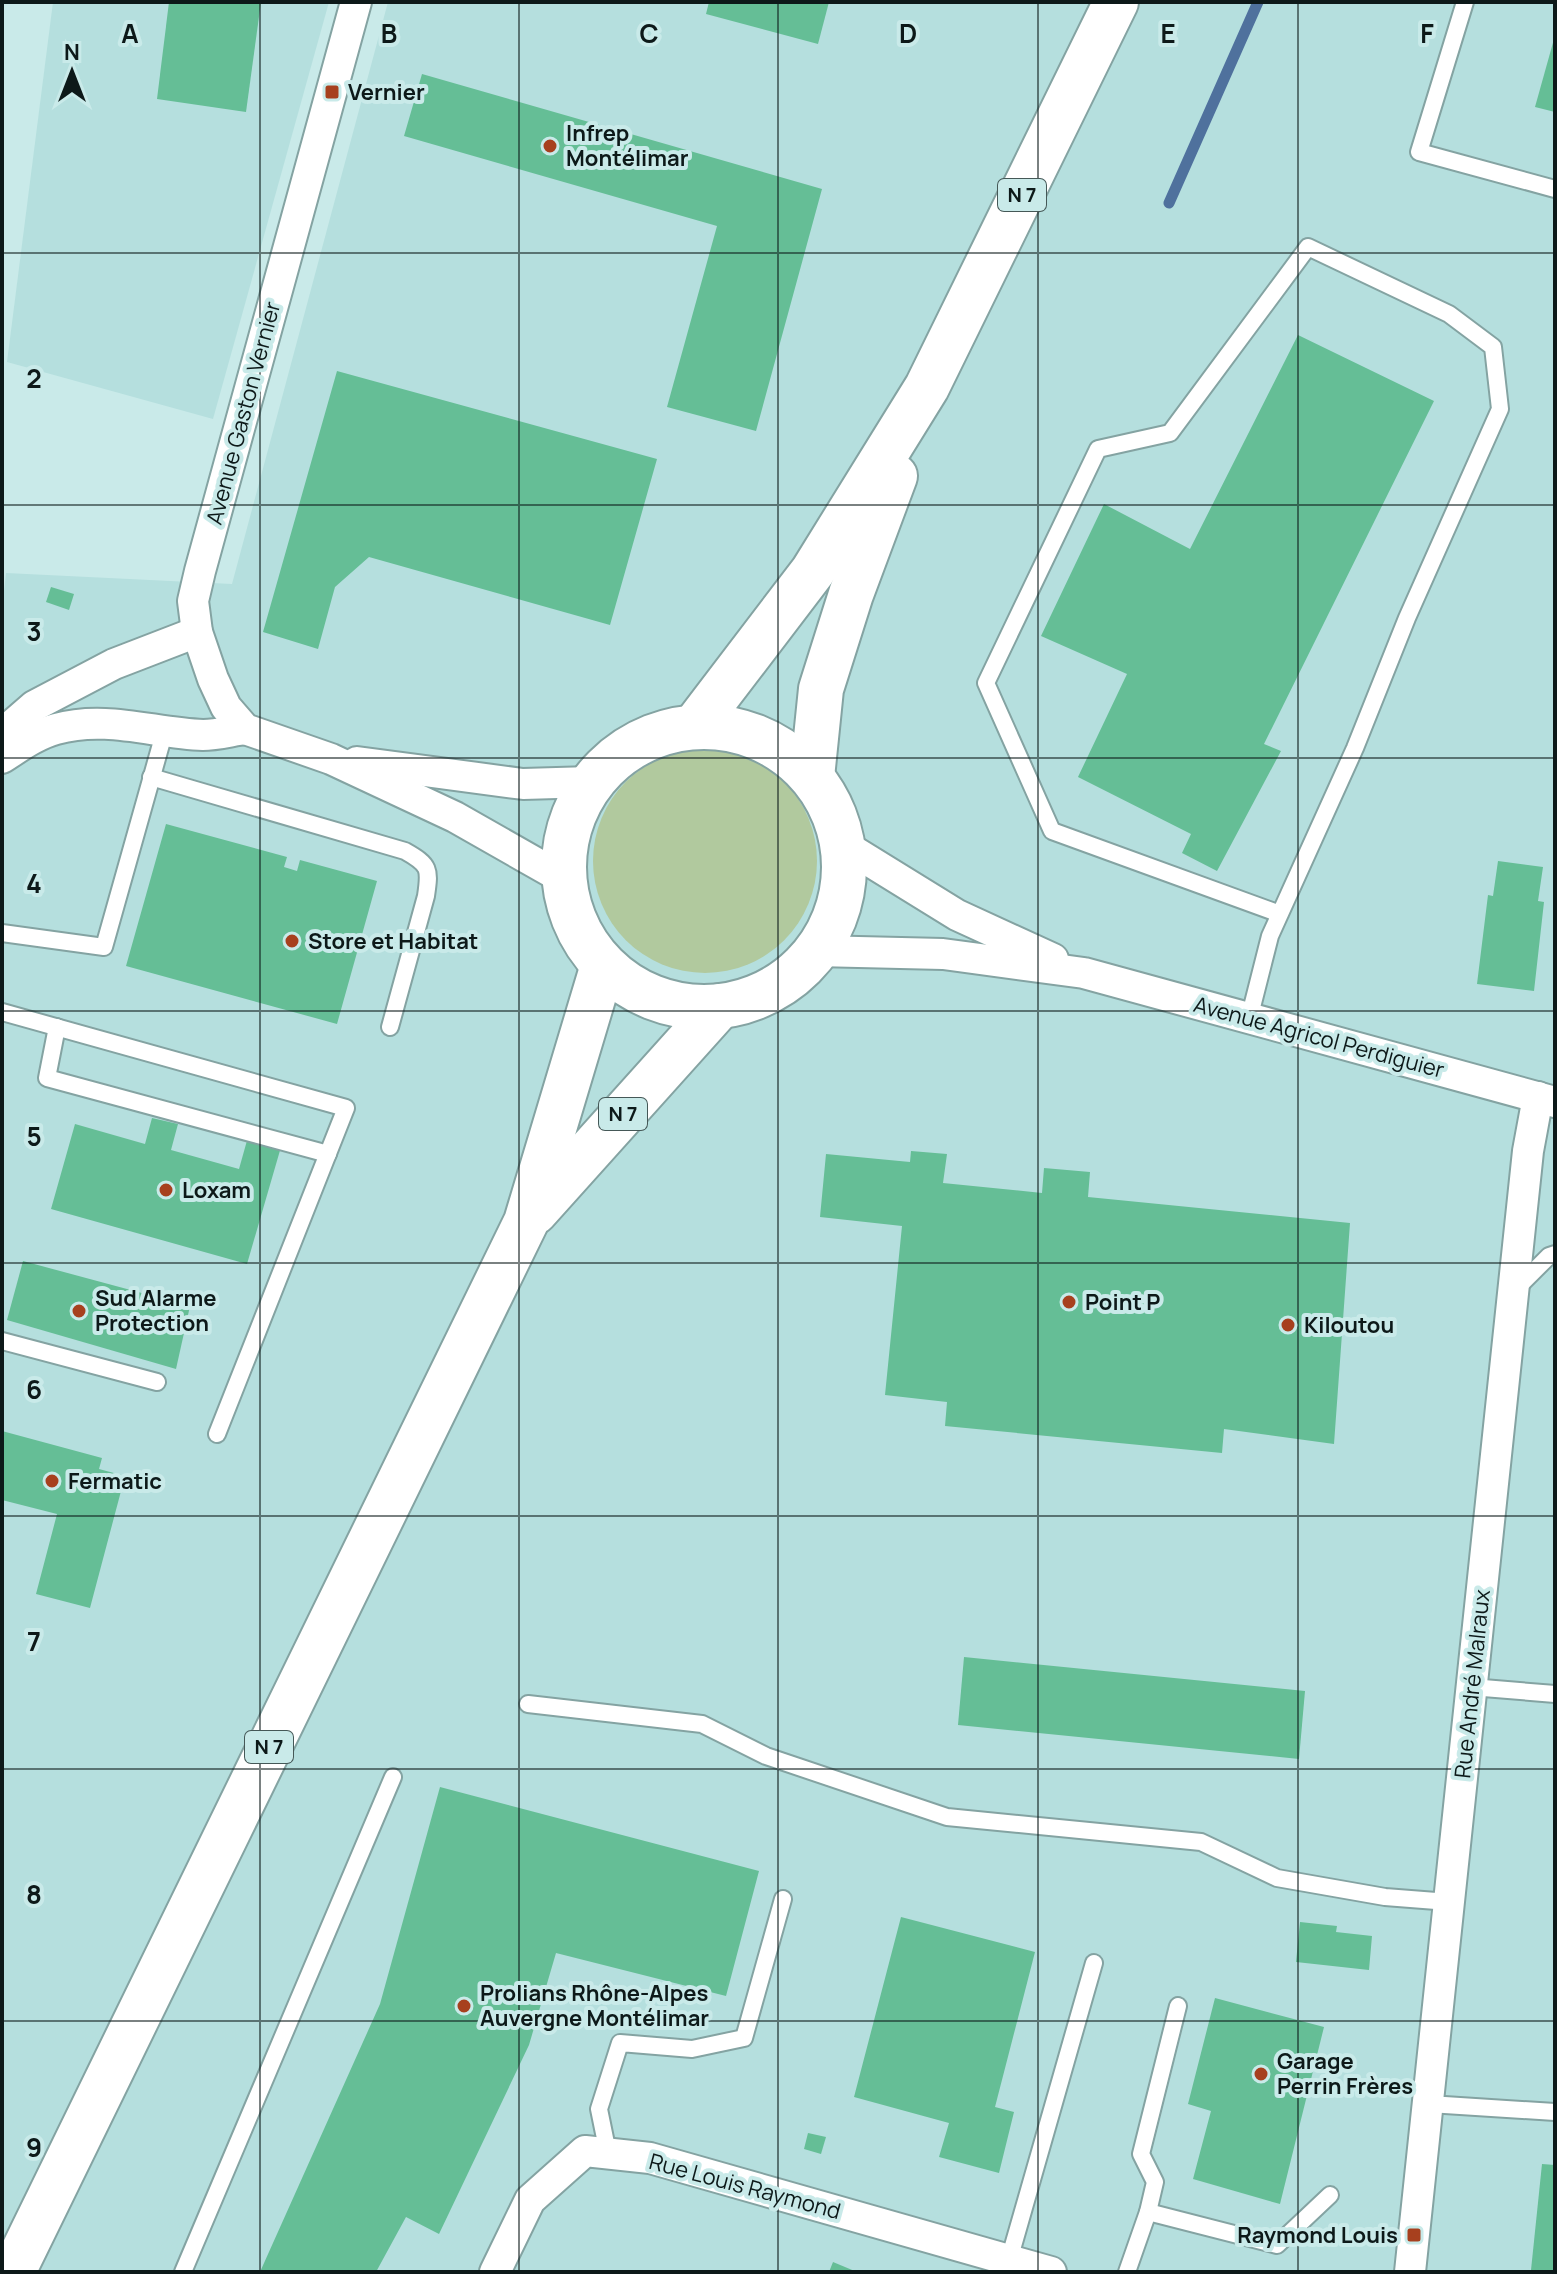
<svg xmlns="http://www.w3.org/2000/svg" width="1557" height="2274" font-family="Manrope,sans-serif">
  <rect width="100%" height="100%" fill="#c9eae9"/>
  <g fill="#b5dfde">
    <polygon points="53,2 329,2 213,419 7,362"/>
    <polygon points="388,2 1555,2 1555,2272 2,2272 2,609 6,573 232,584"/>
  </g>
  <circle fill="#b1c99e" cx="705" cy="861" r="112"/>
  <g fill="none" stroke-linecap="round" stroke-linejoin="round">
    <polyline stroke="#4f719d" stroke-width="11" points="1169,203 1258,2"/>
  </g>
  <g fill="#65be96">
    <polygon points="169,2 261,2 246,112 157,99"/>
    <polygon points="709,2 829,2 818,44 706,14"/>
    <polygon points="1554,39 1555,39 1555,112 1535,107"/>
    <polygon points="422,74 822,189 756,431 667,407 717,226 404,136"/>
    <polygon points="1298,335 1434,401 1264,744 1281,751 1217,871 1182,853 1191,834 1078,777 1127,674 1041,636 1104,504 1190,549"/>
    <polygon points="337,371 657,459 610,625 369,557 335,587 318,649 263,632"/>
    <polygon points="51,587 74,594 69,610 46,602"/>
    <polygon points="166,824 287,857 284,867 297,871 300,860 377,881 337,1024 126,966"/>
    <polygon points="1498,861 1543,867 1538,901 1544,902 1534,991 1477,984 1488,895 1493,896"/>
    <polygon points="152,1118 178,1124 171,1150 239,1169 248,1137 281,1147 247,1264 51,1209 75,1124 145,1144"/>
    <polygon points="911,1151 947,1154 943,1183 1042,1193 1044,1168 1090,1172 1088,1197 1350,1223 1334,1444 1224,1429 1222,1453 945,1426 947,1402 885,1395 902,1226 820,1217 826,1154 910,1162"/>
    <polygon points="23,1261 190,1306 176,1369 7,1320"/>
    <polygon points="2,1431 102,1458 99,1469 125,1476 90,1608 36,1594 57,1514 2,1500"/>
    <polygon points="964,1657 1305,1691 1299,1759 958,1725"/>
    <polygon points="440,1787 759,1871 726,1996 556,1953 529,2045 439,2234 406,2217 376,2272 260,2272 380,2004"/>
    <polygon points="901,1917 1035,1952 995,2107 1014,2112 999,2173 939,2157 949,2123 854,2097"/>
    <polygon points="1300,1922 1337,1926 1336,1932 1372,1936 1369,1970 1296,1962"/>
    <polygon points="1215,1998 1324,2027 1280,2204 1193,2179 1211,2111 1188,2104"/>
    <polygon points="808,2133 826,2137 821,2154 804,2149"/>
    <polygon points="1542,2164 1555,2165 1555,2272 1532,2272 1531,2270"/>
    <polygon points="833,2262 857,2272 829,2272"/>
  </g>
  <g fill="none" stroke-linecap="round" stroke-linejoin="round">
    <defs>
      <g id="service">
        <polyline points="1465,2 1419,152 1555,189"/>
        <path d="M151,777L405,851C430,865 430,869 426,896L390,1027"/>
        <polyline points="2,933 104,947 165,730"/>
        <polyline points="2,1012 346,1108 217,1434"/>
        <polyline points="1249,1019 1270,936 1355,748 1407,618 1500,409 1493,347 1449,314 1308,247 1170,433 1098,449 986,683 1052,831 1280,914"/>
        <polyline points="57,1027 47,1078 328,1154"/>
        <polyline points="1517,1288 1549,1256 1555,1254"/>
        <polyline points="2,1341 157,1382"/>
        <polyline points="1471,1687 1555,1694"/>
        <polyline points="528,1704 702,1724 766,1756 947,1817 1201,1842 1277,1878 1385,1897 1449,1902"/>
        <polyline points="1429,2104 1555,2112"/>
        <polyline points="608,2153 599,2109 620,2043 692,2049 744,2038 783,1899"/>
        <polyline points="1148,2212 1277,2245 1330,2195"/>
        <polyline points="1009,2260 1094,1963"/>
        <polyline points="183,2272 393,1777"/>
        <polyline points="1127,2272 1148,2212 1155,2182 1141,2154 1178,2006"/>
      </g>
      <g id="minor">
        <polyline points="356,2 200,571 193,601 197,632 213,679 226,707 245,729 331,759 455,817 564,879"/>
        <polyline points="2,753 11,726 34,706 114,664 197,632"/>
        <path d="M2,758C19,747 37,734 56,729C106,715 153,733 203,735C216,735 231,731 245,729"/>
        <polyline points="357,762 523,784 591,782"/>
        <polyline points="842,844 957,915 1053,959"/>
        <polyline points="816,951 943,954 1084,973 1555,1102"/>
        <polyline points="495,2272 530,2200 585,2151 650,2158 1051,2272"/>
        <polyline points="1410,2272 1528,1151 1538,1097"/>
      </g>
      <g id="primary">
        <polyline points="694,727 813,571 927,387 1116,2"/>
        <circle cx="704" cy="867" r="140"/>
        <polyline points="812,777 821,689 851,594 895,476"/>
        <polyline points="535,1212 720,1006"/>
        <polyline points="13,2272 526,1222 603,965"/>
      </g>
    </defs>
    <use href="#service" stroke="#84a3a2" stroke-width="20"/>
    <use href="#minor" stroke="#84a3a2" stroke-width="34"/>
    <use href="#primary" stroke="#84a3a2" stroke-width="48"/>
    <use href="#service" stroke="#fff" stroke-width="16"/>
    <use href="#minor" stroke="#fff" stroke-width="30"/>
    <use href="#primary" stroke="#fff" stroke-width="44"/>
  </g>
  <path fill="none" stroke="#0d1919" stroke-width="2" stroke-opacity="0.55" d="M260,2V2272M519,2V2272M778,2V2272M1038,2V2272M1298,2V2272M2,253H1555M2,505H1555M2,758H1555M2,1011H1555M2,1263H1555M2,1516H1555M2,1769H1555M2,2021H1555"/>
  <g fill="#a7401e" stroke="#c9eae9" stroke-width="3">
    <rect x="324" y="84" width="16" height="16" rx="4"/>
    <circle cx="550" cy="146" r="8"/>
    <circle cx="292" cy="941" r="8"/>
    <circle cx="166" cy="1190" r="8"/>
    <circle cx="1069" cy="1302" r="8"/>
    <circle cx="79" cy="1311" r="8"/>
    <circle cx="1288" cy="1325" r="8"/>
    <circle cx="52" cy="1481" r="8"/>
    <circle cx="464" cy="2006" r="8"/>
    <circle cx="1261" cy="2074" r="8"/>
    <rect x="1406" y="2227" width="16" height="16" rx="4"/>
  </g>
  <g text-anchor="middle" stroke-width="8" stroke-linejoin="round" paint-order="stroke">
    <g fill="#c9eae9" stroke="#455857" stroke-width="2">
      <rect x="998" y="179" width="48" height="32" rx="6"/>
      <rect x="599" y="1098" width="48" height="32" rx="6"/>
      <rect x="245" y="1731" width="48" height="32" rx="6"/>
    </g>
    <g font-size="20" font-weight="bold" fill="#0d1919">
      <text x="1022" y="202">N 7</text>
      <text x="623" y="1121">N 7</text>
      <text x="269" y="1754">N 7</text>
    </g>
    <g font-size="22" font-weight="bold" fill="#0d1919" stroke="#c9eae9" text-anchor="start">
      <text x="348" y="100">Vernier</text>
      <text x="566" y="141">Infrep<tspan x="566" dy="25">Montélimar</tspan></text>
      <text x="308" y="949">Store et Habitat</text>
      <text x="182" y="1198">Loxam</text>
      <text x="95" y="1306">Sud Alarme<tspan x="95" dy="25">Protection</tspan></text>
      <text x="1085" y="1310">Point P</text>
      <text x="1304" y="1333">Kiloutou</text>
      <text x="68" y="1489">Fermatic</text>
      <text x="480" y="2001">Prolians Rhône-Alpes<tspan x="480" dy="25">Auvergne Montélimar</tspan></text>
      <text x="1277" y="2069">Garage<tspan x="1277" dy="25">Perrin Frères</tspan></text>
      <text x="1398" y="2243" text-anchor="end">Raymond Louis</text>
    </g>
    <g font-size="22" fill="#0d1919" stroke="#c9eae9">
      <text transform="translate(243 413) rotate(-75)" y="8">Avenue Gaston Vernier</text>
      <text transform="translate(1319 1037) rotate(15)" y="8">Avenue Agricol Perdiguier</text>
      <text transform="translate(1472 1684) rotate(-84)" y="8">Rue André Malraux</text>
      <text transform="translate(745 2186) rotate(15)" y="8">Rue Louis Raymond</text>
    </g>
  </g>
  <g font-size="26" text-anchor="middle" font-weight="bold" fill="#0d1919" stroke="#c9eae9" stroke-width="8" stroke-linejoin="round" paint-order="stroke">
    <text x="130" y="43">A</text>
    <text x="389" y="43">B</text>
    <text x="649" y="43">C</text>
    <text x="908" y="43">D</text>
    <text x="1168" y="43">E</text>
    <text x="1427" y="43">F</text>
    <text x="34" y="388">2</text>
    <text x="34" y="641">3</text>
    <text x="34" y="893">4</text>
    <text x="34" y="1146">5</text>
    <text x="34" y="1399">6</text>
    <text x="34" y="1651">7</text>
    <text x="34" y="1904">8</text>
    <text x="34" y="2157">9</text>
  </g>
  <rect width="1557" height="2274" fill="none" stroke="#0d1919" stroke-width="8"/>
  <g transform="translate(72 72)" stroke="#c9eae9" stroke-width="6" paint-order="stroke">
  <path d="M0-6L14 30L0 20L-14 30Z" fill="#0d1919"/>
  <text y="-12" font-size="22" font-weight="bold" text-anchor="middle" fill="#0d1919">N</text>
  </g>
</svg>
